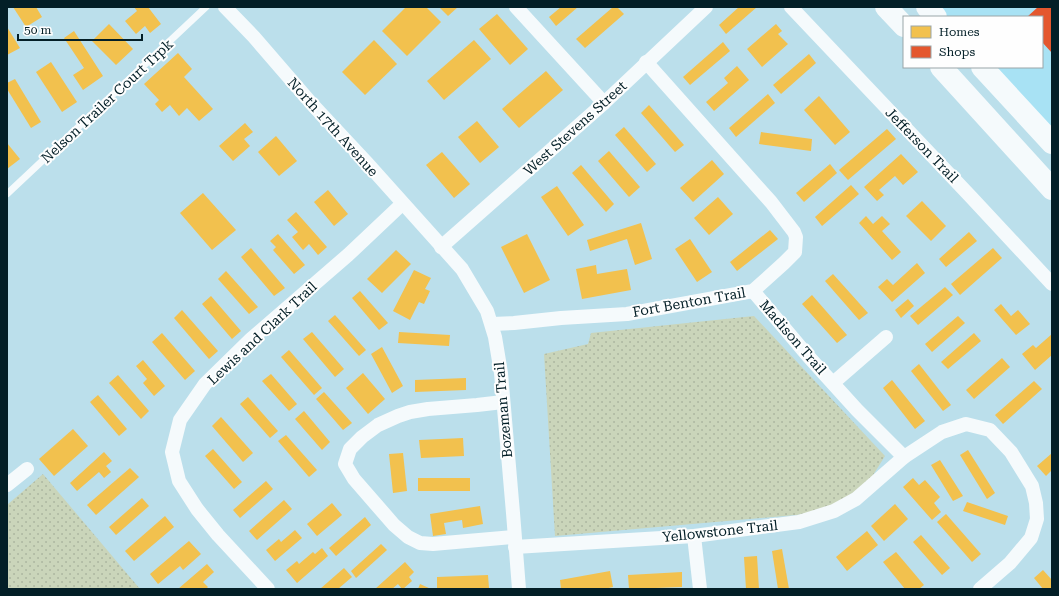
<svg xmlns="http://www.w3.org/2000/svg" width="1059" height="596" font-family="'Roboto Serif',serif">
  <defs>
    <pattern id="grass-dots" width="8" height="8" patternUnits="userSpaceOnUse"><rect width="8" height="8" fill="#cad5ba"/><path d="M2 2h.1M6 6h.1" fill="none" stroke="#acb6a0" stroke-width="1.8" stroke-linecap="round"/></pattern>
  </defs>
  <rect width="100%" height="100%" fill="#bbdfeb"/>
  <polygon fill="#a8e2f4" points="939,7 1052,7 1052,131 994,67 1042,67 1042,17 948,17"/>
  <g fill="url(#grass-dots)">
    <polygon points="754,316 885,456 870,480 838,504 807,514 555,536 544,354 588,344 591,333"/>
    <polygon points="43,474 140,589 7,589 7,505"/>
  </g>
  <g fill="#f2c14e">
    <polygon points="13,7 36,7 42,17 26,27"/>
    <polygon points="134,7 148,7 161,24 150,33 145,26 136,34 125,21 137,11"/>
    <polygon points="406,7 426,7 441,22 407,56 382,31"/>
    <polygon points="439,7 458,7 448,16"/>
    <polygon points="561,7 578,7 556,26 549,17"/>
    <polygon points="613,7 617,7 624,14 585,48 576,39"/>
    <polygon points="739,7 757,7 726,34 719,25"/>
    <polygon points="497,14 528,49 510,65 479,29"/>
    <polygon points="109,24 133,49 116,65 92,41"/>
    <polygon points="776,24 782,31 778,34 788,44 762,67 747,49"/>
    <polygon points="7,27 20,48 7,55"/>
    <polygon points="74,31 103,76 83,90 73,75 84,68 64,38"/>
    <polygon points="374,40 397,64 365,95 342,72"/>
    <polygon points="474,40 491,59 444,100 427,81"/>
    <polygon points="723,42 730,51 690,85 683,77"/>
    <polygon points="178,53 192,69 184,77 213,109 199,121 187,108 179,116 170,105 162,112 155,104 159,100 144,84"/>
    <polygon points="809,54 816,63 781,94 773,85"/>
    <polygon points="51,62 77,102 62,112 36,72"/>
    <polygon points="737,66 749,80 714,111 706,102 728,83 724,78"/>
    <polygon points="546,71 563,90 519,128 502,109"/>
    <polygon points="15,79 41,122 31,128 7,89 7,83"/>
    <polygon points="768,94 775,103 736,137 729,128"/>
    <polygon points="819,96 850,132 835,145 804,110"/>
    <polygon points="649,105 684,145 675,152 641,113"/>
    <polygon points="477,121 499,147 480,163 458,137"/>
    <polygon points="245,123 253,132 244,139 250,146 233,161 219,146"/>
    <polygon points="624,127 656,164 647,172 615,135"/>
    <polygon points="887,129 896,139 848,180 839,170"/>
    <polygon points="761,132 812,139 811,151 759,144"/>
    <polygon points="276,136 297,161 279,176 258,152"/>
    <polygon points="7,143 20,159 7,169"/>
    <polygon points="609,151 640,187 629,197 598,161"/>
    <polygon points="442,152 470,184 454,198 426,165"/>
    <polygon points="901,154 918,172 903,185 895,176 879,190 884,195 877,201 864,187"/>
    <polygon points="712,160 724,174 693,202 680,188"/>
    <polygon points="830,164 837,173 804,202 796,193"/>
    <polygon points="581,165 614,204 606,212 572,173"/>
    <polygon points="851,185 859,194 822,226 815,217"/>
    <polygon points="557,186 584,225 568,236 541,197"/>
    <polygon points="328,190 348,214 334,226 314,202"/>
    <polygon points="203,193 236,230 212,250 180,213"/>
    <polygon points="718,197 733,214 709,235 694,218"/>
    <polygon points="922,201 946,226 931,241 906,216"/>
    <polygon points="296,212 327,247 318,255 309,244 303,250 292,237 298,232 287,220"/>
    <polygon points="866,216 873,224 882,216 890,224 882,231 901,252 892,260 859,223"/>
    <polygon points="641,223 652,259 635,265 627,239 590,251 587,240"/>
    <polygon points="770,230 778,239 737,271 730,262"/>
    <polygon points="969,232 977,241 946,267 939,259"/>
    <polygon points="278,234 305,265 294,274 273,250 276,247 270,241"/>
    <polygon points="527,234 550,280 524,293 501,247"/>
    <polygon points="690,239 712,272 697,282 675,249"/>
    <polygon points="251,248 285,288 274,296 241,257"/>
    <polygon points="993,248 1002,258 960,295 951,284"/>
    <polygon points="396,250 411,264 382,293 367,279"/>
    <polygon points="917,263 925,273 892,302 878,287 887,279 893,285"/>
    <polygon points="596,265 597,274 627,269 631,290 582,299 576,269"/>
    <polygon points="414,270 431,278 425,289 430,291 424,304 419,302 410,320 393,311"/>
    <polygon points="226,271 258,307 249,314 218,279"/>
    <polygon points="833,274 868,313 859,320 825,281"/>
    <polygon points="945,287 953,295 918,325 910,316"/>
    <polygon points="360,291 388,323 379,330 352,298"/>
    <polygon points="812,295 847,335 837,343 802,304"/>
    <polygon points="211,296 241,331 232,339 202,304"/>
    <polygon points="908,299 914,306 901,318 895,310"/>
    <polygon points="1001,304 1011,316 1018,310 1030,324 1016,335 994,310"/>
    <polygon points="182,310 218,351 209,359 174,318"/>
    <polygon points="335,315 366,350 359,356 328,321"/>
    <polygon points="958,316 965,323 932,352 925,344"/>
    <polygon points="312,332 344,369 335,377 303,339"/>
    <polygon points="399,332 450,335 449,346 398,343"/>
    <polygon points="162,333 195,371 185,380 152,342"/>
    <polygon points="974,333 981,341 948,369 941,362"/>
    <polygon points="1052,334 1052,355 1035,370 1022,354 1033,345 1036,348"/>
    <polygon points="382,347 403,386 392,393 371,354"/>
    <polygon points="289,350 322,388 314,395 281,357"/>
    <polygon points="1002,358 1010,367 974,399 966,390"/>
    <polygon points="143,360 165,386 154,396 143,383 147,379 136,366"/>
    <polygon points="919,364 951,405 943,411 911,371"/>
    <polygon points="363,373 385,399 368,414 346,388"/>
    <polygon points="271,374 297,404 289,411 262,381"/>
    <polygon points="118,375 149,411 141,419 109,383"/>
    <polygon points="466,378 466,390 415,392 415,380"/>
    <polygon points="892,380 925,421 915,429 883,388"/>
    <polygon points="1034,381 1042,389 1003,424 995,415"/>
    <polygon points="324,392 352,423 343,430 316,399"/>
    <polygon points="98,395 127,429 119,436 90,402"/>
    <polygon points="248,397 278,431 270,438 240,404"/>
    <polygon points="304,411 330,442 322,450 295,419"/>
    <polygon points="221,417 253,453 243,462 212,426"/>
    <polygon points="73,429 88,446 54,476 39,459"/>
    <polygon points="286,435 317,470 309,477 278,441"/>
    <polygon points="463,438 464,456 421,458 419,440"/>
    <polygon points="213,449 242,482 234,489 205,456"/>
    <polygon points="968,450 995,493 987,499 960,455"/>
    <polygon points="104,452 112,461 106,466 111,472 104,478 99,472 77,491 70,483"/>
    <polygon points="403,453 407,491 393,493 389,454"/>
    <polygon points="1052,453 1052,470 1046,476 1037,466"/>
    <polygon points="940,460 963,496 953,501 931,465"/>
    <polygon points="130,468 139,477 96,515 87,505"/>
    <rect x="418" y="478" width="52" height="13"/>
    <polygon points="913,478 919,485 925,480 940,497 934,503 941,512 932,520 903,487"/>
    <polygon points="266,481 273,489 240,518 233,510"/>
    <polygon points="142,498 149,506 116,535 109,527"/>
    <polygon points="284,500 292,509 257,540 249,531"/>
    <polygon points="967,502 1008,516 1005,525 963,511"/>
    <polygon points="332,503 342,515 317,536 307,524"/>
    <polygon points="895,504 908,519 884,541 871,526"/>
    <polygon points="480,506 483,524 463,528 462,520 444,523 446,534 433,536 430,514"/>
    <polygon points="946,514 981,554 972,562 937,522"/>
    <polygon points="165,516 174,527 134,561 125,551"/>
    <polygon points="365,517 371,525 336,556 329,548"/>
    <polygon points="295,530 302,538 275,561 266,550 279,539 281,542"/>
    <polygon points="867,531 878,545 847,571 836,557"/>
    <polygon points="921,535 950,568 942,575 913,542"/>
    <polygon points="189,541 201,554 183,570 180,566 158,584 150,574"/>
    <polygon points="381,544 387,550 356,578 351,571"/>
    <polygon points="322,548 328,556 297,583 286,570 297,561 299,564 313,552 315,554"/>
    <polygon points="782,549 789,589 778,589 772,551"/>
    <polygon points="896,552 924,585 919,589 905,589 883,562"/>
    <polygon points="757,556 759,589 746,589 744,557"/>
    <polygon points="405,562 414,572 409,577 412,581 403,589 402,589 398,584 392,589 375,589"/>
    <polygon points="207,564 214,572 203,582 208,587 206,589 178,589"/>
    <polygon points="344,568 352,577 338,589 320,589"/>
    <polygon points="1043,570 1052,580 1052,589 1043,589 1034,578"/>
    <polygon points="610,571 613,587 604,589 561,589 560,580"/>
    <polygon points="682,572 682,587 629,589 628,575"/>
    <polygon points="488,575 489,588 437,589 437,577"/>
    <polygon points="420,584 431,589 418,589"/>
  </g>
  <polygon fill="#e4572e" points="1038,7 1052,7 1052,53 1042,42 1042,17 1027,17"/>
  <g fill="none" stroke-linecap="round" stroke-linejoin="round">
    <polyline stroke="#f5fafc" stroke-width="7" points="7,194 206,7"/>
    <g stroke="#f5fafc" stroke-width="14">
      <polyline points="225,7 254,37 311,103 367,163 462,269 487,311 495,337 501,373 513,513 519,589"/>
      <polyline points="516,7 604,103"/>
      <polyline points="791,7 971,197 1052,284"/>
      <polyline points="441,247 604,103 706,7"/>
      <polyline points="753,291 808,356 857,410 904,457"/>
      <polyline points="492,324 514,323 561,318 627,314 753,291 784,263 795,252 796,237 794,232 771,202 646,62"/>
      <polyline points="833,383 886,337"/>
      <polyline points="503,402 477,405 428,409 410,412 398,416 378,425 362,437 350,449 345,464 354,479 394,525 408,537 420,543 433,544 514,537"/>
      <polyline points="7,485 27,469"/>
      <polyline points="694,536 700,589"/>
      <polyline points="515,547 694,536 799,522 834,511 856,499 904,457 942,432 966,424 990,430 1011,452 1032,486 1036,503 1037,519 1031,538 1010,563 980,589"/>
      <polyline points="268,589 218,535 197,509 179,481 172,452 180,420 205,384 251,339 348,255 402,204"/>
    </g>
    <g stroke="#f5fafc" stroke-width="22">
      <polyline points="886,7 904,26"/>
      <polyline points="927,7 936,17"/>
      <polyline points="941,67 1052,189"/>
      <polyline points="982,67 1052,143"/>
    </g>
  </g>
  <g text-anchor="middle" stroke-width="4" stroke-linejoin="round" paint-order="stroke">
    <g font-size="14" fill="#031f27" stroke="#fefefe">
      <text transform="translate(107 101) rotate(-43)" y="5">Nelson Trailer Court Trpk</text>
      <text transform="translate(333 127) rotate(48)" y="5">North 17th Avenue</text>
      <text transform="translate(575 128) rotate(-42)" y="5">West Stevens Street</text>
      <text transform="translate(922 145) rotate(46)" y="5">Jefferson Trail</text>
      <text transform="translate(689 302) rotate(-10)" y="5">Fort Benton Trail</text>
      <text transform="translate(262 333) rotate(-43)" y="5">Lewis and Clark Trail</text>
      <text transform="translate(793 337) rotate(49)" y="5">Madison Trail</text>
      <text transform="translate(503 410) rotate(-95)" y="5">Bozeman Trail</text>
      <text transform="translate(720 531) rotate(-6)" y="5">Yellowstone Trail</text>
    </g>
  </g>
  <rect width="1059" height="596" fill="none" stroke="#031f27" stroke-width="16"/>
  <rect x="903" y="16" width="140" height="52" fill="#fefefe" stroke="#9aa5a8"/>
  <rect x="911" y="26" width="20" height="12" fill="#f2c14e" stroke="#9aa5a8"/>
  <text x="939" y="36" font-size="12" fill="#031f27">Homes</text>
  <rect x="911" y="46" width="20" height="12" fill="#e4572e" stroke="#9aa5a8"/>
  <text x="939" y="56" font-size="12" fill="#031f27">Shops</text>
  <path d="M18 34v6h124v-6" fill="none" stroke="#031f27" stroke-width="2"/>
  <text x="24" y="34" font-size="12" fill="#031f27" stroke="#fefefe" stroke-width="3" paint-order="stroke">50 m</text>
</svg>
